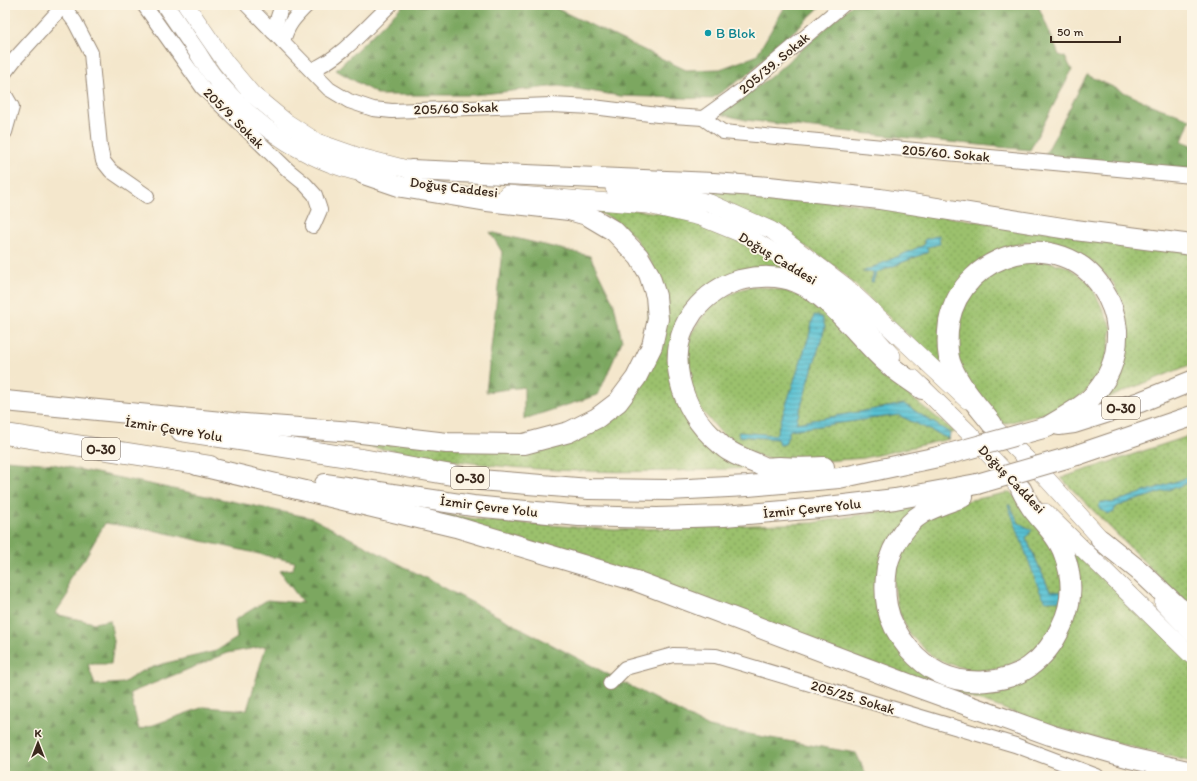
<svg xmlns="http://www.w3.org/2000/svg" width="1197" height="781" font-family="Itim,sans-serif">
  <defs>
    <pattern id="grass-dots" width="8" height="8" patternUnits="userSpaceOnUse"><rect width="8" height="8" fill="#9bc16d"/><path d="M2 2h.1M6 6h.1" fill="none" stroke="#809d59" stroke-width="1.8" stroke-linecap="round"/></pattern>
    <pattern id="forest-firs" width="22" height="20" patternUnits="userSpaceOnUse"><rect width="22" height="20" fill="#7ca760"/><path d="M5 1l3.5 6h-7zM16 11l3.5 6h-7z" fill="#67884f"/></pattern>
    <pattern id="water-rules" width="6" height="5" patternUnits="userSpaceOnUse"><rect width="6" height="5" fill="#57c1d3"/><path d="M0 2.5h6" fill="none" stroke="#499dab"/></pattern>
  </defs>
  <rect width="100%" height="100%" fill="#fcf5e5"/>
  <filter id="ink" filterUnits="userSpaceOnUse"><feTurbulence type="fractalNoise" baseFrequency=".025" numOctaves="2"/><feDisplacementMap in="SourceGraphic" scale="8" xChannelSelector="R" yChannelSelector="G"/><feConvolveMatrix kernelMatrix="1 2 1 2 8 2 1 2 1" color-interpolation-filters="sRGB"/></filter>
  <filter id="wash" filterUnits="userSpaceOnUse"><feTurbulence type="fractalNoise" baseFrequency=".012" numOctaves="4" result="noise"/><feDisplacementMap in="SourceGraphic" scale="16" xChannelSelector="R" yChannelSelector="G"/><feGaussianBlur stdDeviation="0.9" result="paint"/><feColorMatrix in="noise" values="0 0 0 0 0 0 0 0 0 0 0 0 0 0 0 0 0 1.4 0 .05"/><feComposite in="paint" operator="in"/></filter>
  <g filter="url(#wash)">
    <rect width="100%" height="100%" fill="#f4e7cc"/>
    <g fill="url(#grass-dots)" stroke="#6b7646" fill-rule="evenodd">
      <path d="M659,186L772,192L1192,252V364L1100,401L1121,359L1127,337L1125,313L1114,284L1093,262L1070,249L1046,242L1025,243L1004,247L983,259L963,277L948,373L836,267L772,224ZM924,240L928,252L876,273L873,282L871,281L874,272H863L924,245Z"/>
      <path d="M577,203L683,216L755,247L795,269L766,271L689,309L682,402L754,468C682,471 611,474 539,469C451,464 365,446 278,429L537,447L642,380L653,266L633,235L609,217Z"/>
      <polygon points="1042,260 1068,267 1090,283 1112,328 1103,377 1065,408 1003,424 988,409 958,366 953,340 958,313 990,271 1015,261"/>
      <polygon points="754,287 762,287 786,291 809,300 830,316 911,397 955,432 950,433 904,404 796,423 825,327 822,317 814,315 809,336 776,435 739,432 739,436 777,439 780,445 785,444 790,430 898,415 949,439 864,458 798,463 776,462 733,446 702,411 690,387 685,363 691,334 707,310 723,297 746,288"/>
      <polygon points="1192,435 1192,476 1112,503 1101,502 1114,512 1115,507 1192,482 1192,605 1172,590 1061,478"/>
      <path d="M1011,492L1023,504L1039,524L1064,573L1059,615L1045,640L1025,658L999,669L984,670H971L943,662L931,655L910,635L898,610L894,582L899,555L924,520L961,502ZM1009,504L1019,523L1031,530L1026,538L1050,591Z"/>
      <polygon points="922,504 882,570 910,653 992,683 1069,625 1066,544 1192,661 1192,762 1069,731 417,510 481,520 615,530 813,523"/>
    </g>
    <g fill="url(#forest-firs)" stroke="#5c683f" fill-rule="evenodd">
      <polygon points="403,5 549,5 686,70 720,69 756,56 786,5 822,5 747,75 711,99 620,96 559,86 473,95 379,95 336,70"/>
      <polygon points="852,5 1038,5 1059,55 1065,57 1072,70 1030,150 830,130 746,120 720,114 769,78"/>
      <polygon points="1087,75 1154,106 1190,119 1182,141 1192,145 1192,169 1117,164 1044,157"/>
      <polygon points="490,232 590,256 614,304 622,341 598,395 524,419 524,387 486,392 502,252"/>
      <path d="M5,460L53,464L312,518L708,727L856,753L867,776H5ZM105,523L157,531L295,562L293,569L279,571L303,603L267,600L235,620L237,638L216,651L162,664L140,672L123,683L95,685L88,664H111L114,642L110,620L94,623L55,614L68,594L69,579L85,558ZM266,646L247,710L204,707L139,730L130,693L228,653Z"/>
    </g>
    <g fill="url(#water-rules)" stroke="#497678">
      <polygon points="939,235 940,244 927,247 928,252 876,273 873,282 871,282 874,272 862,272 924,245 924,240"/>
      <polygon points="814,315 822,317 825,327 796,423 904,404 950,433 949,439 898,415 790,430 785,444 780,445 777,439 739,436 738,432 776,435 809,336"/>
      <polygon points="1192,476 1192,482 1115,507 1114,512 1108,514 1098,507 1101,502 1112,503"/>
      <polygon points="1009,504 1019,523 1032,530 1026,538 1050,591 1062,592 1061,600 1046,601 1040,592 1008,505"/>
    </g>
  </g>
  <g filter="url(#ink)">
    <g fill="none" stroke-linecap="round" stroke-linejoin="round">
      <defs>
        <g id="minor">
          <polyline points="144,5 203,88 289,171 305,184 315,195 320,210 313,226"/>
          <polyline points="247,5 329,89 349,101 373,109 392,111 551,105 593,107 658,115 703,118 723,132 1192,176"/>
          <polyline points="63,6 75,22 91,53 100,146 103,161 111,171 147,196"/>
          <polyline points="273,32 282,5"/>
          <path d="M283,42C287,25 295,17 307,5"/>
          <path d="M311,70C339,60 368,26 390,5"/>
          <polyline points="5,72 15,59 64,5"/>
          <polyline points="5,95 12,107 5,132"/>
          <polyline points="703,118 742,90 843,5"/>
          <polyline points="610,683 625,668 673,655 716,656 1015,745 1097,776"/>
        </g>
        <g id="major">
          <path d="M165,5C176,21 187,37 198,53C203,61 208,70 215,78C257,129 312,166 377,176"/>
          <polyline points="186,5 226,63 252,94 286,122 317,142 360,157 411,170 425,172"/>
          <polyline points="614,188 656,191 710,203 771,230 845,286 967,400"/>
          <polyline points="507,194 648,205 700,217 749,237 812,276 865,326 892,356"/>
          <polyline points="913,378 968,432 1016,484"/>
          <polyline points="997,430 1046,478 1111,550"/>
          <polyline points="1045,512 1192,656"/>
          <polyline points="1163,603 1192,633"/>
        </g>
        <g id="highway">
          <polyline points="411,170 713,183 769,187 880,199 1075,230 1192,245"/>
          <polyline points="5,401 232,423 353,432 447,443 524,444 569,432 597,418 618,402 636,378 652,346 658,319 656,296 649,274 639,257 614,231 587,215 569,210 487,201 402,187 364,174"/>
          <path d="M992,424C978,406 961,388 952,367C946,354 947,337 949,322C963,251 1060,224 1102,288C1110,300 1116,315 1117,330C1118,356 1109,380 1090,399C1079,409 1061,419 1047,427"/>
          <polyline points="1059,425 1074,423 1140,402 1192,381"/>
          <polyline points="181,431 361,459 480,480 589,489 669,490 748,486 839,478 938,457"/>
          <polyline points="5,434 210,466"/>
          <polyline points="1077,455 1192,416"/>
          <polyline points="197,465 456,527 636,581 914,686 1050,735 1130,758 1192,772"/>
          <path d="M824,467C809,468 794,468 779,467C774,467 769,468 764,467C760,465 755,463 750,461C744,458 737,456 731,452C726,450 721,445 717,441C680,410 663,353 693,312C705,297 722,285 740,280C757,276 779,275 796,282C831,296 860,340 888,364C898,373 911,381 922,389"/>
          <polyline points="325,484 473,506 579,516 657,518 724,516 819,508 895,499 977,484"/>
          <path d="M963,497C949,502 936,506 923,513C904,524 887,554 886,576C885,586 885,596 887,606C890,622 899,637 909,649C917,658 927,667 939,673C965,686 1005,684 1029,667C1043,657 1054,643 1061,627C1073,604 1073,578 1064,554C1058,536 1042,522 1031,507C1027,501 1024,495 1021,489"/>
          <polyline points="1101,540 1142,573 1178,607 1192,616"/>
        </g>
      </defs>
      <use href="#minor" stroke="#988875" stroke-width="16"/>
      <use href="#major" stroke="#988875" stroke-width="18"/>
      <use href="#highway" stroke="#988875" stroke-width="22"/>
      <use href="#minor" stroke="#fff" stroke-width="14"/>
      <use href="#major" stroke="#fff" stroke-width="17"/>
      <use href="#highway" stroke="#fff" stroke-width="20"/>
      <defs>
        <g id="highway-bridge">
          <polyline points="938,457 1047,427"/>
          <polyline points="977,484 1077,455"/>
        </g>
      </defs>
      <use href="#highway-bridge" stroke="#988875" stroke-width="22" stroke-linecap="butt"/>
      <use href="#highway-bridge" stroke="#fff" stroke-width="20"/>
    </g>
  </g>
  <circle fill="#0f9aa8" stroke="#fcf5e5" stroke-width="1.5" cx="708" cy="33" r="4"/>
  <g text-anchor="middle" stroke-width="3.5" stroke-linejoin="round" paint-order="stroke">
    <g fill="#fcf5e5" stroke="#75675a" stroke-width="1">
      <rect x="1102" y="397" width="38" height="22" rx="3"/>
      <rect x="82" y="438" width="38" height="22" rx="3"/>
      <rect x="451" y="467" width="38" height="22" rx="3"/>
    </g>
    <g font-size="13" font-weight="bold" fill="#3b2a1e">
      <text x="1121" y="413">O-30</text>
      <text x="101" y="454">O-30</text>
      <text x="470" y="483">O-30</text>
    </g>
    <g font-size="14" fill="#0d838f" stroke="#fcf5e5" text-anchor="start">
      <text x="716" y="38">B Blok</text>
    </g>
    <g font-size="14" fill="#3b2a1e" stroke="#fcf5e5">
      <text transform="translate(774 63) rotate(-40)" y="5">205/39. Sokak</text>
      <text transform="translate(456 108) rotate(-2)" y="5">205/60 Sokak</text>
      <text transform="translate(234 118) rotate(45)" y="5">205/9. Sokak</text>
      <text transform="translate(946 153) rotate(5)" y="5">205/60. Sokak</text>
      <text transform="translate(454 187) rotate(7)" y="5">Doğuş Caddesi</text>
      <text transform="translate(778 258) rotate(31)" y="5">Doğuş Caddesi</text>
      <text transform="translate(174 429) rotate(9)" y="5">İzmir Çevre Yolu</text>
      <text transform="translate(1012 479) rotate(46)" y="5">Doğuş Caddesi</text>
      <text transform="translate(489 506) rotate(7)" y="5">İzmir Çevre Yolu</text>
      <text transform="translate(812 508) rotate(-6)" y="5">İzmir Çevre Yolu</text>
      <text transform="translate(853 697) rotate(17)" y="5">205/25. Sokak</text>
    </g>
  </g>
  <rect width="1197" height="781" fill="none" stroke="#fcf5e5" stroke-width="20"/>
  <g transform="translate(38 743)" stroke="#fcf5e5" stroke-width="3" paint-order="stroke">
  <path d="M0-3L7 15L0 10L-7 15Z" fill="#3b2a1e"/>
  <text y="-6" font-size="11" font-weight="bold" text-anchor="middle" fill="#3b2a1e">K</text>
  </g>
  <path d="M1051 36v6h69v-6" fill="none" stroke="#3b2a1e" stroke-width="2"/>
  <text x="1057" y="36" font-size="12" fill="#3b2a1e" stroke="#fcf5e5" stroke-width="3" paint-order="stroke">50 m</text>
</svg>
